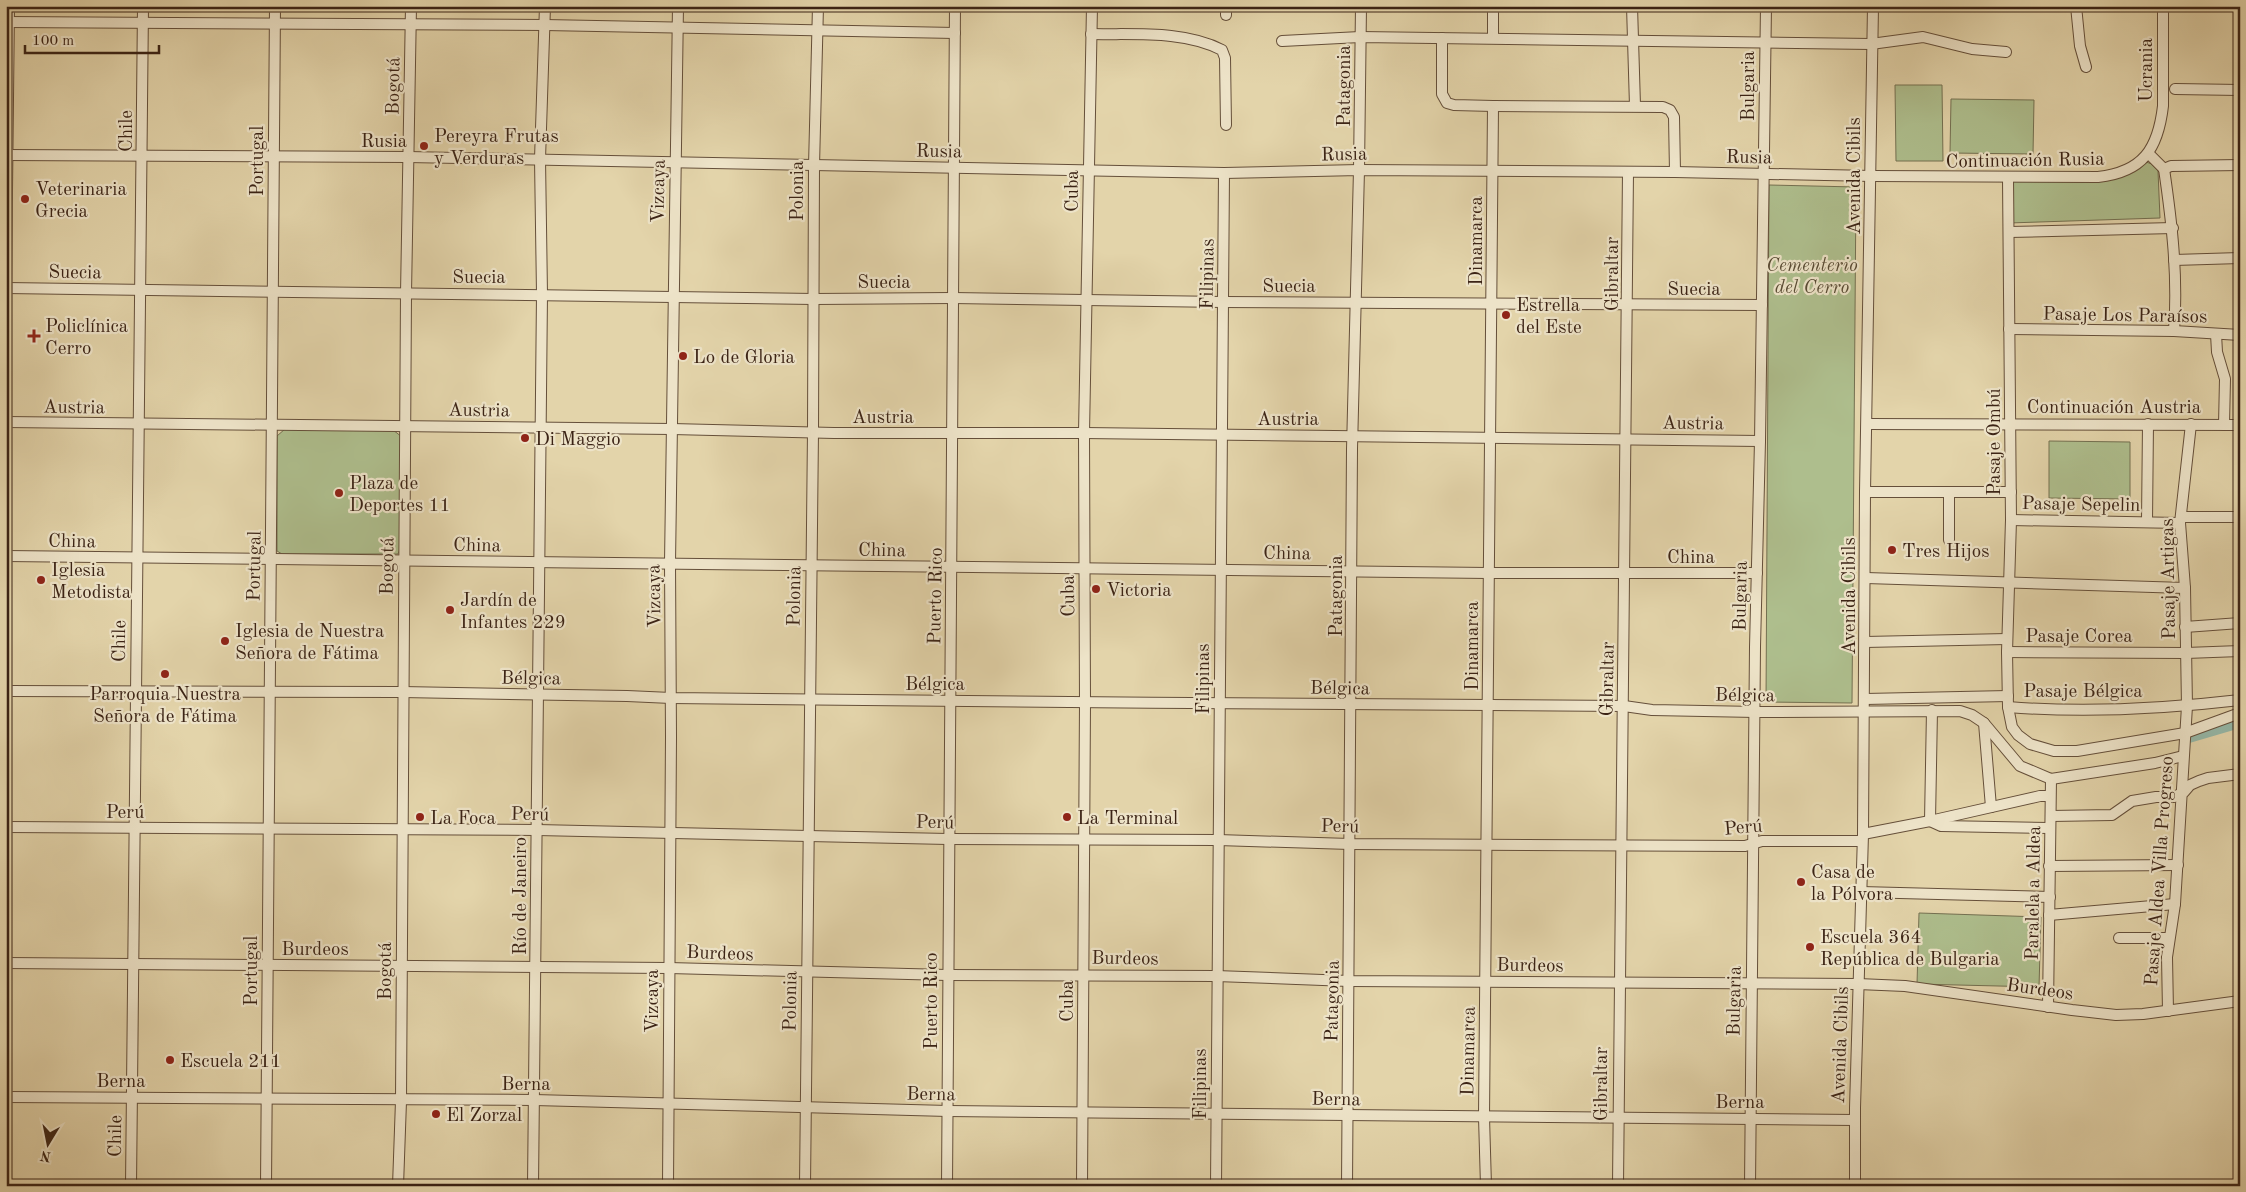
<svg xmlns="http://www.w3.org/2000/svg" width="2246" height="1192" font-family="'Old Standard TT',serif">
  <rect width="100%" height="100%" fill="#e3d4aa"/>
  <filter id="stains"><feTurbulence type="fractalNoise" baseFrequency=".004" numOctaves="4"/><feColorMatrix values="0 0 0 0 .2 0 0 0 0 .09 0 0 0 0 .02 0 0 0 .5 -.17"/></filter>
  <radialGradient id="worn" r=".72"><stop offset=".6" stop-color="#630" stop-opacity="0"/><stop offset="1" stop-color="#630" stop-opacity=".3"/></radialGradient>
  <g fill="#aebe8d" stroke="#747051">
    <polygon points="1895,85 1942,85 1943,161 1896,161"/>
    <polygon points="1951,99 2034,100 2033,154 1950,153"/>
    <polygon points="2143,161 2152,164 2158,171 2160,218 2009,223 2008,181 2095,182 2113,179"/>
    <polygon points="1769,185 1856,187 1852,703 1766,702"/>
    <polygon points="285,429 393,430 402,437 400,549 398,554 282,554 277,551 277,436"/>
    <polygon points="2049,441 2130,442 2130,499 2049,498"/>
    <polygon points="1919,913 2041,917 2039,987 1917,984"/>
  </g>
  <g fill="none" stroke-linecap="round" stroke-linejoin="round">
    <polyline stroke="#95b8a8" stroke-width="10" points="2189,738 2240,723"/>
    <defs>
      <g id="minor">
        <polyline points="1493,6 1493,38"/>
        <polyline points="1632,6 1635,106"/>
        <polyline points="2076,6 2080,46 2086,67"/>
        <polyline points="1226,15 1226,6"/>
        <polyline points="6,22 545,25 955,33"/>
        <path d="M1091,34C1133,35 1184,30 1222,50L1225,58L1226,125"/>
        <polyline points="1442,38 1442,94 1447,103 1454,105 1493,106 1663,107 1670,110 1674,117 1675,172"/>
        <polyline points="1282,41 1360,37 1871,44 1923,37 1972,49 2006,52"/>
        <polyline points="2175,89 2240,90"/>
        <polyline points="2149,154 2164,169"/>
        <path d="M6,155L408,157L1224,173L1359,170L1675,172L1872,176L2098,177C2143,172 2158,149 2163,106V6"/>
        <path d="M2164,169C2172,223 2178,276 2174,331"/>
        <polyline points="2164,169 2171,166 2240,165"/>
        <polyline points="2008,178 2011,520 2007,652 2008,707 2012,727 2018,735 2030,744 2054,751 2077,751 2185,733 2240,713"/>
        <polyline points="2009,232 2173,228"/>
        <polyline points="2174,260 2240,258"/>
        <polyline points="6,283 9,6"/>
        <polyline points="6,288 814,299 953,298 1223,302 1762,305"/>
        <polyline points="2009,329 2174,331 2240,335"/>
        <polyline points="2216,334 2217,352 2225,379 2224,425"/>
        <polyline points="6,422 672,429 834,433 1084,433 1760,441"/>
        <polyline points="1867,424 2240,425"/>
        <polyline points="1865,492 2011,492"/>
        <polyline points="2181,517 2240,517"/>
        <polyline points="2011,520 2180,523"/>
        <polyline points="2147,521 2148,424"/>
        <polyline points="1949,540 1949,493"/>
        <polyline points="6,556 1488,573 1757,573"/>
        <polyline points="1866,578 2185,588"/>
        <polyline points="2185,627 2240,623"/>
        <polyline points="1865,642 2007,639"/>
        <polyline points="2007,652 2186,653 2240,651"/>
        <path d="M6,691L402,692L627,696L671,698C989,702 1306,704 1624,706L1652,710L1756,712L1960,711L1972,715L1984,723L2020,766L2051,779L2155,763L2183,756"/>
        <polyline points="1865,699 2008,696"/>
        <path d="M2008,707C2085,713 2163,709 2240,700"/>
        <polyline points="1932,710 1930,821 1941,826 2050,828"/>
        <polyline points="1984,723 1991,807"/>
        <polyline points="2051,816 2112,815 2132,801 2156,797 2174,797 2184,792 2190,785 2199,781 2208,778 2240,774"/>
        <polyline points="6,827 537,830 948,839 1218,840 1350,844 1745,846 1762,841 1862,841"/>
        <polyline points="1863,834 1930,821 2040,796 2050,796"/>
        <polyline points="2049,866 2178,865"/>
        <polyline points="1861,892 2050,897"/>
        <polyline points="2049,915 2175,904"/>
        <polyline points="2119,938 2168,938"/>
        <polyline points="6,963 669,968 947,975 1216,976 1349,981 1858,984 1905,986 2072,1010 2116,1015 2143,1014 2240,1001"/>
        <polyline points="2048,1007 2051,779"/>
        <polyline points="2168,1011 2167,957 2175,904 2187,706 2185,588 2180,523 2191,424"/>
        <polyline points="6,1097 534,1100 948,1111 1855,1120"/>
        <polyline points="131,1186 143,6"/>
        <polyline points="266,1186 275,6"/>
        <polyline points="398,1186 401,1101 406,294 411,6"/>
        <polyline points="533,1186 542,294 540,159 545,6"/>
        <polyline points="668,1186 671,737 670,563 678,6"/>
        <polyline points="805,1186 813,431 814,166 818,6"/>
        <polyline points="947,1186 955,6"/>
        <polyline points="1082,1186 1085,703 1084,433 1092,6"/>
        <polyline points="1216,1186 1224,173"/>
        <polyline points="1347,1186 1352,449 1359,170 1361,6"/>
        <polyline points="1486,1186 1484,1117 1493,106"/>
        <polyline points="1618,1186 1628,172"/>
        <polyline points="1750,1186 1755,647 1760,441 1766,6"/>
        <polyline points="1855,1186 1855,1108 1863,834 1865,492 1873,6"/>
      </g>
    </defs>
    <use href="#minor" stroke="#654f3a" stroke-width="12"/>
    <use href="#minor" stroke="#ede3c8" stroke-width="10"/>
  </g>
  <g fill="#8f2418" stroke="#ede3c8" stroke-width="2">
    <circle cx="424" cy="146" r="5"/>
    <circle cx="25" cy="199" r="5"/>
    <circle cx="1506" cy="315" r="5"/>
    <path d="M31.5 328.5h5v5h5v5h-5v5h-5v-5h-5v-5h5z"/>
    <circle cx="683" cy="356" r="5"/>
    <circle cx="525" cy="438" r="5"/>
    <circle cx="339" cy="493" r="5"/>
    <circle cx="1892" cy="550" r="5"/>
    <circle cx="41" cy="580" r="5"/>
    <circle cx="1096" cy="589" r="5"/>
    <circle cx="450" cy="610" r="5"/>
    <circle cx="225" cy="641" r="5"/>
    <circle cx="165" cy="674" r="5"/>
    <circle cx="420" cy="817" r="5"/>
    <circle cx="1067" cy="817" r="5"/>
    <circle cx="1801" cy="882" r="5"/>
    <circle cx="1810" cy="947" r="5"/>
    <circle cx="170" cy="1060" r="5"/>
    <circle cx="436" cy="1114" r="5"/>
  </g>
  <g text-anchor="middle" stroke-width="4.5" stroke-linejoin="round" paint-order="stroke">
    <g font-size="19" fill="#3b2315" stroke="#ede3c8">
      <text transform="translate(2145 70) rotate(-90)" y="7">Ucrania</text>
      <text transform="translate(392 86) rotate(-89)" y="7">Bogotá</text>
      <text transform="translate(1343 86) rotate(-90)" y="7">Patagonia</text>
      <text transform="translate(1747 86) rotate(-90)" y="7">Bulgaria</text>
      <text transform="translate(125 131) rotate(-90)" y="7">Chile</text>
      <text x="384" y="147">Rusia</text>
      <text transform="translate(939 150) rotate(1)" y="7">Rusia</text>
      <text transform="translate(1344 153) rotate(-1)" y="7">Rusia</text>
      <text transform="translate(1749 156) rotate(1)" y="7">Rusia</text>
      <text transform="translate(2025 159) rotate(-1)" y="7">Continuación Rusia</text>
      <text transform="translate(256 161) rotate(-90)" y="7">Portugal</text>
      <text transform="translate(1853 176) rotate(-90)" y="7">Avenida Cibils</text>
      <text transform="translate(657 191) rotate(-89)" y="7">Vizcaya</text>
      <text transform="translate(796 191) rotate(-90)" y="7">Polonia</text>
      <text transform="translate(1071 191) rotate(-90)" y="7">Cuba</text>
      <text transform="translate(1475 241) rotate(-90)" y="7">Dinamarca</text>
      <text transform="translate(75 271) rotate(1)" y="7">Suecia</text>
      <text transform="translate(1206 274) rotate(-89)" y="7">Filipinas</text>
      <text transform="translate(1611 274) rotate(-90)" y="7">Gibraltar</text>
      <text x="479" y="283">Suecia</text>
      <text x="884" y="288">Suecia</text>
      <text x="1289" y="292">Suecia</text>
      <text x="1694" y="295">Suecia</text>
      <text transform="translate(2125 314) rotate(1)" y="7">Pasaje Los Paraísos</text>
      <text transform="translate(74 406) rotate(1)" y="7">Austria</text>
      <text x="2114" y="413">Continuación Austria</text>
      <text transform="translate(479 409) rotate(1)" y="7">Austria</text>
      <text x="883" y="423">Austria</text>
      <text x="1288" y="425">Austria</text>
      <text transform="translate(1693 422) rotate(1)" y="7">Austria</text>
      <text transform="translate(1993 442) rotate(-90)" y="7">Pasaje Ombú</text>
      <text transform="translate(2081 503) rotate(1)" y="7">Pasaje Sepelin</text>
      <text transform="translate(72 540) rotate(1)" y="7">China</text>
      <text transform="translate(477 544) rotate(1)" y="7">China</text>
      <text transform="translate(882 549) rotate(1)" y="7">China</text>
      <text transform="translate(1287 552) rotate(1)" y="7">China</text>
      <text x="1691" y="563">China</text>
      <text transform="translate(253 566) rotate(-89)" y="7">Portugal</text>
      <text transform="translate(386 566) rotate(-89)" y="7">Bogotá</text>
      <text transform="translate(2167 579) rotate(-91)" y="7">Pasaje Artigas</text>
      <text transform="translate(653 596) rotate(-91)" y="7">Vizcaya</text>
      <text transform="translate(793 596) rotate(-89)" y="7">Polonia</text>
      <text transform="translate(934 596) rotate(-89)" y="7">Puerto Rico</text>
      <text transform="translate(1067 596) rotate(-91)" y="7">Cuba</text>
      <text transform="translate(1335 596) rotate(-90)" y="7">Patagonia</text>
      <text transform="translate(1739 596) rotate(-89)" y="7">Bulgaria</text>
      <text transform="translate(1848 596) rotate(-90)" y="7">Avenida Cibils</text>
      <text x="2079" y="642">Pasaje Corea</text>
      <text transform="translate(118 641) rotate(-89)" y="7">Chile</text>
      <text transform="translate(1471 646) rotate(-90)" y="7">Dinamarca</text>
      <text transform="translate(531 677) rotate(1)" y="7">Bélgica</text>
      <text transform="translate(1202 679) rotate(-90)" y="7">Filipinas</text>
      <text transform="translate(1606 679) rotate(-89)" y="7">Gibraltar</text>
      <text x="935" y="690">Bélgica</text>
      <text transform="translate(1340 687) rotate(1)" y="7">Bélgica</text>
      <text x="2083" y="697">Pasaje Bélgica</text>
      <text transform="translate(1745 694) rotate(1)" y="7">Bélgica</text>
      <text x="125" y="818">Perú</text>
      <text transform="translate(530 813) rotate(1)" y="7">Perú</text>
      <text transform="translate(935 821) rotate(1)" y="7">Perú</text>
      <text transform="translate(1340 825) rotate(1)" y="7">Perú</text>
      <text transform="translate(1743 826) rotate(-5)" y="7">Perú</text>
      <text transform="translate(2158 871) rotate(-86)" y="7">Pasaje Aldea Villa Progreso</text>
      <text transform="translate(2032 893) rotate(-89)" y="7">Paralela a Aldea</text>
      <text transform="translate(519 896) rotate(-90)" y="7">Río de Janeiro</text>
      <text x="315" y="955">Burdeos</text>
      <text transform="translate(720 952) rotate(2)" y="7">Burdeos</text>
      <text transform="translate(1125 957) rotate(1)" y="7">Burdeos</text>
      <text transform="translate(1530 964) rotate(1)" y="7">Burdeos</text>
      <text transform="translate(250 971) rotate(-90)" y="7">Portugal</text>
      <text transform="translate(384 971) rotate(-90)" y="7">Bogotá</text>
      <text transform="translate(2040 988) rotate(8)" y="7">Burdeos</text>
      <text transform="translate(651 1001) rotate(-90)" y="7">Vizcaya</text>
      <text transform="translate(789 1001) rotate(-89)" y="7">Polonia</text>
      <text transform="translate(930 1001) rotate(-90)" y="7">Puerto Rico</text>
      <text transform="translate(1066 1001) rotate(-90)" y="7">Cuba</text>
      <text transform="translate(1331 1001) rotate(-89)" y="7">Patagonia</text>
      <text transform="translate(1733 1001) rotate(-89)" y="7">Bulgaria</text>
      <text transform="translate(1839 1045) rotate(-88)" y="7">Avenida Cibils</text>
      <text transform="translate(1467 1051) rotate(-89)" y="7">Dinamarca</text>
      <text x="121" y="1087">Berna</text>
      <text x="526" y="1090">Berna</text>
      <text transform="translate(1199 1084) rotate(-90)" y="7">Filipinas</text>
      <text transform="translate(1600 1084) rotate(-90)" y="7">Gibraltar</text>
      <text transform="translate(931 1093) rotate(1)" y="7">Berna</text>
      <text transform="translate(1336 1098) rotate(1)" y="7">Berna</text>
      <text x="1740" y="1108">Berna</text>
      <text transform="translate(114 1136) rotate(-89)" y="7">Chile</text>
    </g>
    <g font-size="19" fill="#3b2315" stroke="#ede3c8" text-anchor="start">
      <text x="434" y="142">Pereyra Frutas<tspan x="434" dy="22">y Verduras</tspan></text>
      <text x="35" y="195">Veterinaria<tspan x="35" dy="22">Grecia</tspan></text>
      <text x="1516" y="311">Estrella<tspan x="1516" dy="22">del Este</tspan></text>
      <text x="45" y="332">Policlínica<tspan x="45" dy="22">Cerro</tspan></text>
      <text x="693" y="363">Lo de Gloria</text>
      <text x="535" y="445">Di Maggio</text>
      <text x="349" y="489">Plaza de<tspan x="349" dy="22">Deportes 11</tspan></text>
      <text x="1902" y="557">Tres Hijos</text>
      <text x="51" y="576">Iglesia<tspan x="51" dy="22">Metodista</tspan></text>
      <text x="1106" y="596">Victoria</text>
      <text x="460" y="606">Jardín de<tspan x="460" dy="22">Infantes 229</tspan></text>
      <text x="235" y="637">Iglesia de Nuestra<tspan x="235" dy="22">Señora de Fátima</tspan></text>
      <text x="165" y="700" text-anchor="middle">Parroquia Nuestra<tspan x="165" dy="22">Señora de Fátima</tspan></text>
      <text x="430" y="824">La Foca</text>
      <text x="1077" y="824">La Terminal</text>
      <text x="1811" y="878">Casa de<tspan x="1811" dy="22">la Pólvora</tspan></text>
      <text x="1820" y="943">Escuela 364<tspan x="1820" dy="22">República de Bulgaria</tspan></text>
      <text x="180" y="1067">Escuela 211</text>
      <text x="446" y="1121">El Zorzal</text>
    </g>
    <g font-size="19" font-style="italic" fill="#584a33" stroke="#ede3c8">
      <text x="1812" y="271">Cementerio<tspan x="1812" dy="22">del Cerro</tspan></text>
    </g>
  </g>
  <rect width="2246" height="1192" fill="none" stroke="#e3d4aa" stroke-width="25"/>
  <rect x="8" y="8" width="2231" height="1177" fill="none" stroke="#3b2315" stroke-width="2.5"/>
  <rect x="12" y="12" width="2221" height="1167" fill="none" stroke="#3b2315"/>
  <g transform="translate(48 1144) rotate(190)" stroke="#ede3c8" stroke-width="4" paint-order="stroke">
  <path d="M0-4L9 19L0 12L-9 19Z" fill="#3b2315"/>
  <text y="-8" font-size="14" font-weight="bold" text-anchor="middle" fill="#3b2315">N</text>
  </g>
  <path d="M25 45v8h134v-8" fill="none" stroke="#3b2315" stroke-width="2.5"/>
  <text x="32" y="45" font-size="15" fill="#3b2315" stroke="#ede3c8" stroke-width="4" paint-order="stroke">100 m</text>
  <rect width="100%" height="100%" filter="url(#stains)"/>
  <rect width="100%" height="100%" fill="url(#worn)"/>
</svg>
